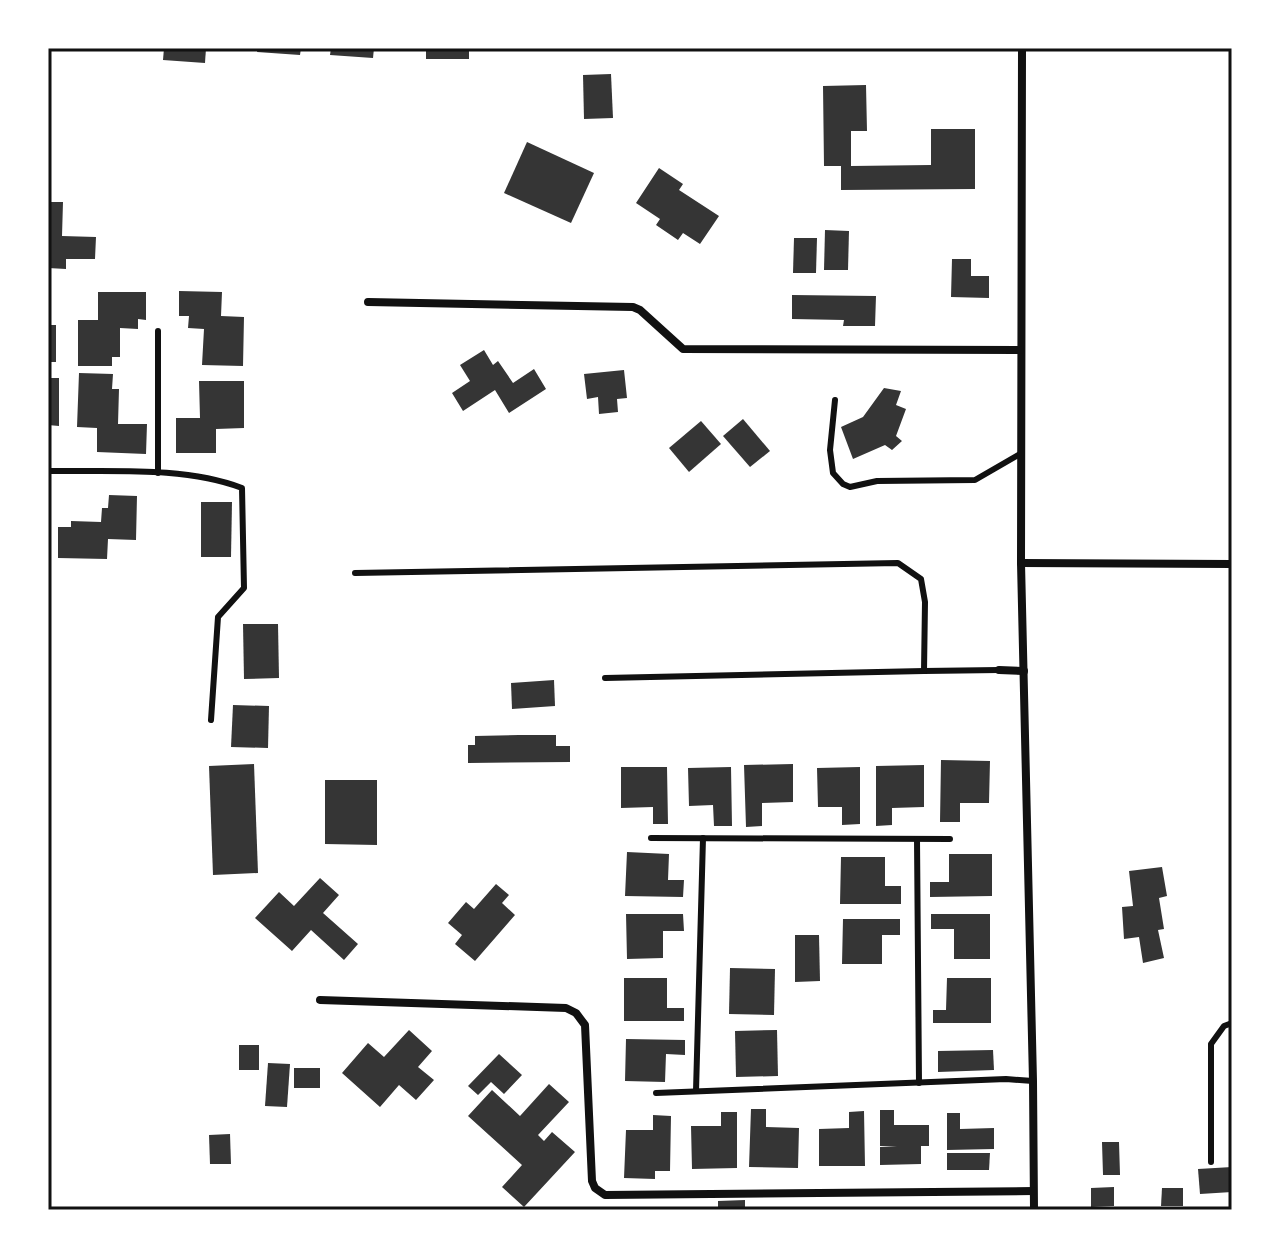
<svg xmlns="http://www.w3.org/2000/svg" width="1280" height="1258" font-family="Poppins,sans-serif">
  <rect width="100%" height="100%" fill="#fff"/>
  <g fill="#353535">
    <polygon points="164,48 206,48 205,63 163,60"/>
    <polygon points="258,48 301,48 300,55 257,52"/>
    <polygon points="331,48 374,48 373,58 330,55"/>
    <rect x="426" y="48" width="43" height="11"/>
    <polygon points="611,74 613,118 584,119 583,75"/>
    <polygon points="866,85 867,131 851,131 851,166 931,165 931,129 975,129 975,189 841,190 841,166 824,166 823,86"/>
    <polygon points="527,142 594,173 571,223 504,193"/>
    <polygon points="659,168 683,184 679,190 719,216 700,244 683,233 678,240 656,225 660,219 636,203"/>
    <polygon points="48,202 63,202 62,236 96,237 95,259 66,259 66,269 48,268"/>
    <polygon points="825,230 849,231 848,270 824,270"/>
    <polygon points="794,238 817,238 816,273 793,273"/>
    <polygon points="952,259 971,259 971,276 989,276 989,298 951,297"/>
    <polygon points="179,291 222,292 221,316 244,317 243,366 202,365 204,329 188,328 189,316 179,316"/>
    <polygon points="98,292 146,292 146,320 138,319 138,329 120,328 120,357 112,357 112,366 78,366 78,320 98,320"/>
    <polygon points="792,295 876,296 875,326 843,326 844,320 792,319"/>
    <rect x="48" y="325" width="8" height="37"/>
    <polygon points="484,350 493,365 498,361 513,383 534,369 546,389 509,413 495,390 463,411 452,393 470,381 460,365"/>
    <polygon points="624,370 627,398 617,399 618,412 599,414 598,397 587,399 584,374"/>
    <polygon points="79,373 113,374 112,389 119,389 118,424 147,424 146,454 97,452 97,428 77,427"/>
    <polygon points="48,378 59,378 59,426 48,425"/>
    <polygon points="199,381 244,381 244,428 216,429 216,453 176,453 176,418 200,418"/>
    <polygon points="884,388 901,391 896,405 906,409 896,436 902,441 892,450 885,445 853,459 841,427 863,417"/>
    <polygon points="743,419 770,451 750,467 723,436"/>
    <polygon points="701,421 721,444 689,472 669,448"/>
    <polygon points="109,495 137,496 136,540 108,539 107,559 58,558 58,527 71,527 71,521 101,522 102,508 108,508"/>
    <polygon points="201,502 232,502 231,557 201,557"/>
    <polygon points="243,624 278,624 279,678 244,679"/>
    <polygon points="554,680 555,706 512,709 511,683"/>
    <polygon points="233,705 269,706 268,748 231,747"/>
    <polygon points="519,735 556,735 556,746 570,746 570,762 468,763 468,745 475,745 475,736"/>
    <polygon points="941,760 990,761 989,803 960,803 960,822 940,822"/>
    <polygon points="254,764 258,873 213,875 209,766"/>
    <polygon points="793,764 793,802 762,803 762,826 746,827 744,765"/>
    <polygon points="924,765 924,807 892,808 892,825 876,826 876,766"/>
    <polygon points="621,767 667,767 668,824 653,824 653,807 621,808"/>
    <polygon points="731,767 732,826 714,826 713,805 689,806 688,768"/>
    <polygon points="860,767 860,824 842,825 842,807 818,807 817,768"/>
    <polygon points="325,780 377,780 377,845 325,844"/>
    <polygon points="627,852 669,854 668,880 684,880 683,897 625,896"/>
    <polygon points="949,854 992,854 992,896 930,897 930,882 949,882"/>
    <polygon points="841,857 885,857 885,886 901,886 901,904 840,904"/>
    <polygon points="1162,867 1167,896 1159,898 1164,929 1158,930 1164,958 1143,963 1139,937 1124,939 1122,907 1133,906 1129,871"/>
    <polygon points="320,878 339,895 323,913 358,944 344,960 311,930 292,951 255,918 279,892 294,906"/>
    <polygon points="496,884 509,895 502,903 515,915 475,961 455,944 462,935 448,923 466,902 474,909"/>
    <polygon points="626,914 683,914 684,931 663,931 663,958 627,959"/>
    <polygon points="931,914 990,914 990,959 954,959 954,929 931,929"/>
    <polygon points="843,919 900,919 900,935 882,935 882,964 842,964"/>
    <polygon points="795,935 819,935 820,981 795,982"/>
    <polygon points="730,968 775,969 774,1015 729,1014"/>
    <polygon points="624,978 667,978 667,1008 684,1008 684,1021 624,1021"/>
    <polygon points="947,978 991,978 991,1023 933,1023 933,1010 946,1010"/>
    <polygon points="409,1030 432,1051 418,1067 434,1080 416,1100 399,1085 380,1107 342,1073 368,1043 384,1057"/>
    <polygon points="777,1030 778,1076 736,1077 735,1031"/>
    <polygon points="626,1039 685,1040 685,1055 666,1054 665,1082 625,1081"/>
    <rect x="239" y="1045" width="20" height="25"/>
    <polygon points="993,1050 994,1070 938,1072 938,1051"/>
    <polygon points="499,1054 522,1075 504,1094 491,1082 478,1095 468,1086"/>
    <polygon points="268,1063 290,1064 287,1107 265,1106"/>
    <rect x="294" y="1068" width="26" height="20"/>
    <polygon points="549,1084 569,1102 538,1135 544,1141 552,1132 575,1152 524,1207 502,1187 522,1165 468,1116 492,1090 520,1116"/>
    <polygon points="751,1109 766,1109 766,1127 799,1128 798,1168 749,1167"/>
    <polygon points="880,1110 894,1110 894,1125 929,1125 929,1146 921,1146 921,1164 880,1165 880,1147 897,1147 880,1146"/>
    <polygon points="864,1111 865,1166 819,1166 819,1129 849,1128 849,1112"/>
    <polygon points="721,1112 737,1112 737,1168 692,1169 691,1126 721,1126"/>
    <polygon points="947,1113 960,1113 960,1129 994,1128 994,1149 947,1150"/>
    <polygon points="653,1115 671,1116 670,1171 655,1171 655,1179 624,1178 626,1130 653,1130"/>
    <polygon points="230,1134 231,1164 210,1164 209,1135"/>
    <polygon points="1102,1142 1119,1142 1120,1175 1103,1175"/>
    <polygon points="947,1153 990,1153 989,1170 947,1170"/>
    <polygon points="1232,1167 1232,1192 1200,1194 1198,1169"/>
    <polygon points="1114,1187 1114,1206 1091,1207 1091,1188"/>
    <polygon points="1162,1188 1183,1188 1183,1206 1161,1206"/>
    <polygon points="745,1200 745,1210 718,1210 718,1201"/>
  </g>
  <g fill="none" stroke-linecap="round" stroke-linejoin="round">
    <g stroke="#111" stroke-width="6">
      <polyline points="835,400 830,450 833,473 843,484 850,487 877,481 975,480 1020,454"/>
      <path d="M48,471C110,472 184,466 242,488L244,588L218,617L211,720"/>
      <polyline points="158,473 158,331"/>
      <polyline points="355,573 898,563 921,579 925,602 924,671 999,670"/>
      <polyline points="605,678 924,671"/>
      <polyline points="651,838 950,839"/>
      <polyline points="917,839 919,1083"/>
      <polyline points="696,1091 703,838"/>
      <polyline points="656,1093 1006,1079 1033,1081"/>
      <polyline points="1211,1162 1211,1044 1224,1026 1232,1023"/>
    </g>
    <g stroke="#111" stroke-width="8">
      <polyline points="1022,48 1021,563 1033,1081 1034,1210"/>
      <polyline points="368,302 633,307 640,310 683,349 1020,350"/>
      <polyline points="1021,563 1232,564"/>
      <polyline points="999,670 1024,671"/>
      <polyline points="320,1000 566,1008 576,1013 585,1025 592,1181 595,1188 605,1195 1033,1191"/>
    </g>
  </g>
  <rect width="1280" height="1258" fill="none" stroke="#ffffff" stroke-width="100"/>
  <rect x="50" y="50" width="1180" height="1158" fill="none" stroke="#111" stroke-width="3"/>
</svg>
